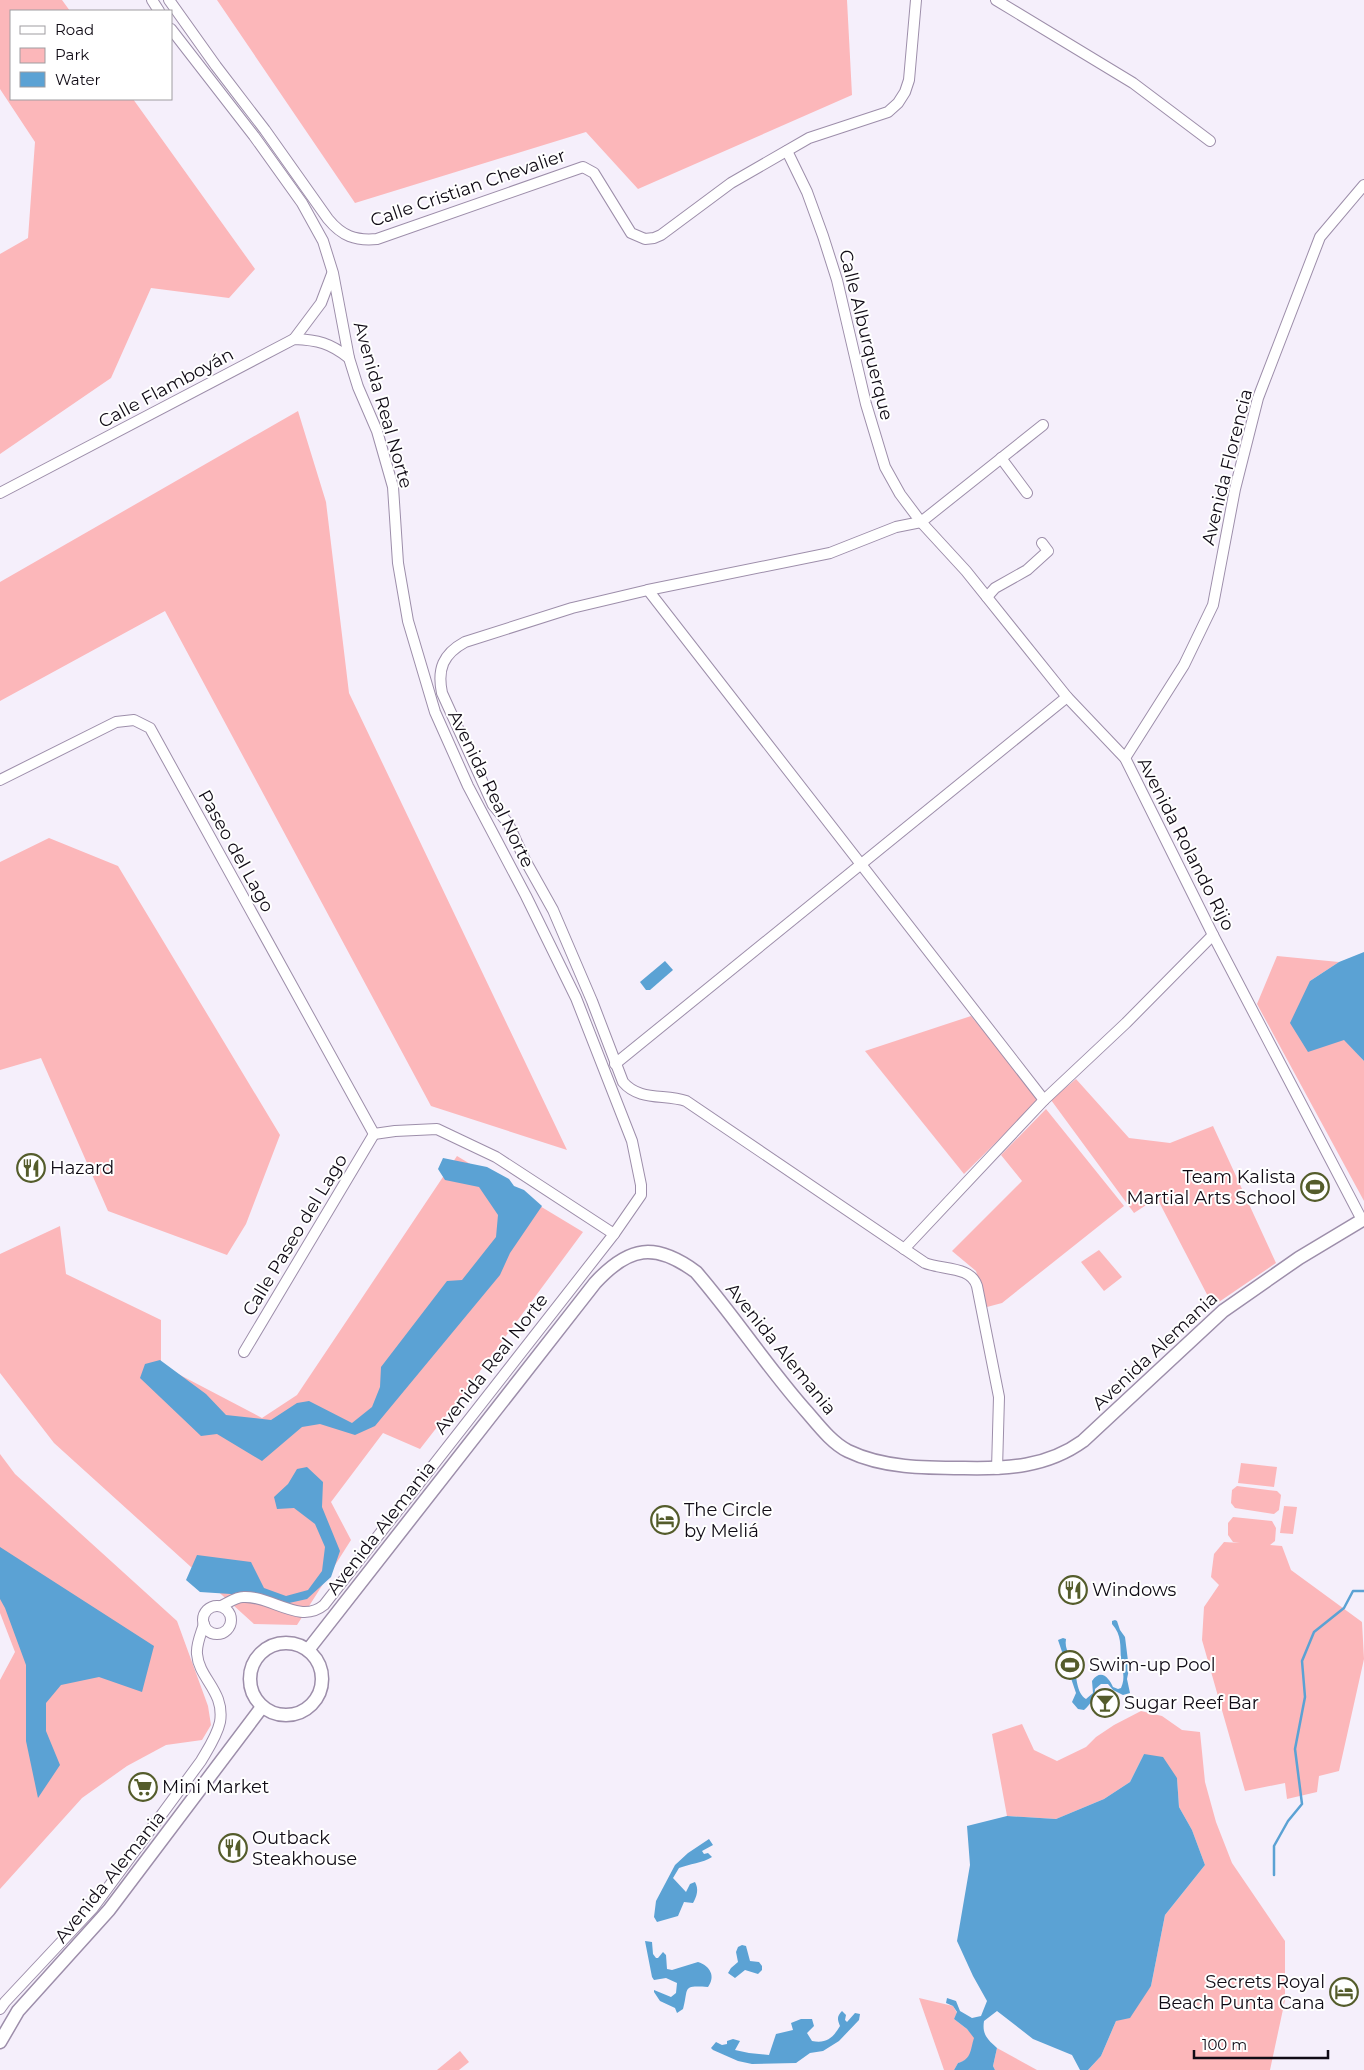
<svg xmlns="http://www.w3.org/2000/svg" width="1364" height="2070" font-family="Montserrat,sans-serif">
  <rect width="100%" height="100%" fill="#f5effb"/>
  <g fill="#fcb7ba">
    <polygon points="0,0 62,0 70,11 11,11 11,99 133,99 255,269 229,298 151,288 111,378 0,454 0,254 28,238 35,142 0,89"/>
    <polygon points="217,0 847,0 852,95 638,189 586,132 355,203"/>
    <polygon points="298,411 326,502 349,693 567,1150 431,1106 165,611 0,701 0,582"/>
    <polygon points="49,838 118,866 280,1135 246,1224 227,1255 108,1211 41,1058 0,1070 0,862"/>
    <polygon points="1277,956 1339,962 1310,981 1344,1039 1364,1061 1364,1201 1257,1004"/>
    <polygon points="971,1016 1040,1099 964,1174 865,1051"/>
    <polygon points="1076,1079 1129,1138 1170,1143 1213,1126 1276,1263 1213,1306 1157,1198 1134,1213 1051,1100"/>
    <polygon points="1046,1109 1124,1206 1002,1303 987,1307 976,1271 952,1251 1022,1181 1001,1155"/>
    <polygon points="457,1156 583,1232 469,1386 420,1449 383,1433 331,1502 351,1540 297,1625 254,1624 54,1443 0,1373 0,1254 60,1226 66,1274 161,1320 161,1365 262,1418 297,1395"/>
    <polygon points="1099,1250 1122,1277 1104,1291 1081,1262"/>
    <polygon points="0,1454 15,1474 177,1621 208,1706 211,1725 202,1740 166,1745 127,1766 82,1798 0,1889 0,1680 15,1652 0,1613"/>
    <polygon points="1241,1463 1277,1467 1274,1487 1238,1483"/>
    <polygon points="1237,1486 1277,1491 1281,1495 1279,1510 1274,1514 1235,1508 1231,1503 1232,1490"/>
    <polygon points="1284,1506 1297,1507 1293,1534 1280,1533"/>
    <polygon points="1233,1517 1272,1521 1276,1528 1275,1541 1270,1545 1282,1546 1291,1570 1362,1622 1364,1659 1339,1771 1319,1776 1317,1792 1287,1799 1285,1783 1245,1791 1202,1640 1204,1607 1219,1585 1211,1577 1214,1554 1224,1542 1240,1543 1233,1542 1228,1535 1228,1523"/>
    <polygon points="1141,1711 1162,1716 1182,1730 1200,1732 1205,1782 1216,1822 1232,1863 1285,1941 1285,2000 1270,2070 1088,2070 1101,2056 1116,2021 1151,1986 1165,1915 1205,1865 1192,1830 1179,1807 1177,1778 1144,1754 1130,1782 1104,1799 1056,1819 1007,1816 992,1734 1022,1724 1034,1750 1057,1761 1086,1747 1096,1737 1114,1725"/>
    <path d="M919,1998L953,2006L957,2013L954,2019L967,2029L975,2038C970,2051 973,2059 958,2063L954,2070H944Z"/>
    <polygon points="997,2048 1037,2070 995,2070 993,2066"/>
    <polygon points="460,2051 469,2062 459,2070 437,2070"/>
  </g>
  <g fill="#5ba2d4">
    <polygon points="1364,952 1364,1061 1344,1040 1308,1052 1290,1023 1310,981 1339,962"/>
    <polygon points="665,961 673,970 650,990 646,990 640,982"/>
    <polygon points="443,1158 487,1167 509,1179 514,1186 524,1190 542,1206 510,1253 500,1275 375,1426 355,1435 320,1424 302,1427 262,1461 217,1434 201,1436 140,1378 145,1364 160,1360 206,1394 226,1415 271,1420 297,1403 309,1401 352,1423 372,1407 380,1387 381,1367 447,1281 462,1280 496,1237 498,1215 479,1187 445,1180 438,1169"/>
    <polygon points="307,1467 323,1482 322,1507 340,1551 331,1577 307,1599 289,1603 262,1600 246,1595 200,1592 186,1580 197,1555 251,1562 264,1588 286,1596 308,1590 322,1571 325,1547 315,1524 294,1508 277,1509 274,1497 288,1484 297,1469"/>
    <polygon points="0,1547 154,1646 142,1692 99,1677 61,1685 46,1703 46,1731 60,1765 38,1798 26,1741 26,1665 5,1608 0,1599"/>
    <path d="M1115,1620L1117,1621L1120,1630L1125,1637L1129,1669L1127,1679L1130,1693L1123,1695L1113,1690L1108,1684H1101L1095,1689C1095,1697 1091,1704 1084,1710L1078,1709L1072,1702L1076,1693L1058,1640L1063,1638L1066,1639C1064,1649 1071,1657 1074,1666C1077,1676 1076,1693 1086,1699L1093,1693L1092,1681C1101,1668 1109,1678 1113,1687L1118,1689L1121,1688C1126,1677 1122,1670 1121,1659C1120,1646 1122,1635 1112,1624V1621Z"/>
    <path d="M1144,1754L1163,1757L1177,1778L1179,1807L1192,1830L1205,1865L1165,1915L1151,1986L1130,2018L1116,2021L1101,2056L1088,2070H1080L1072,2055L1033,2039L997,2011L984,2021C982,2034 987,2039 997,2048L993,2066L995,2070H954L958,2063C972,2059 970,2050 974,2038L967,2029L954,2019L957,2012L953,2006L946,2003L947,1998L956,2001L960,2011L972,2018L981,2016L987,2001L973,1976L957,1941L970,1865L967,1826L1007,1816L1056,1819L1104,1799L1130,1782Z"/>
    <path d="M709,1839L713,1845L702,1851L704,1854L708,1853L712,1857C703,1863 689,1864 679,1868L673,1878L686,1892L690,1884L695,1882C699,1889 697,1896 693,1903L684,1902L678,1916L657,1922L654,1917L656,1901L675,1865L688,1853Z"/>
    <path d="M645,1941L652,1942L653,1954L656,1958H658L663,1952L666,1955L667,1969L672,1970L698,1962C710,1966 716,1976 708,1987C681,1985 689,1988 683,2009L677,2013L675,2008L660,2001L654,1992V1990L671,1997L676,1993L677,1983L666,1978L654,1980L652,1977Z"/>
    <polygon points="742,1945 746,1946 750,1961 759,1962 762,1966 762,1970 758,1974 745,1970 735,1978 728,1973 731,1968 738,1962 736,1952 738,1947"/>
    <path d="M842,2011L846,2015L845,2020L847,2022L855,2013L860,2014L859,2020L839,2041L823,2051L810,2053L796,2063L752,2064L738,2061L713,2050L711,2048L716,2042L722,2045L727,2044V2041L733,2039L740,2041L735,2050L749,2053L769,2055L776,2034L793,2030L791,2023L801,2019H812L814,2026L807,2033L812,2041C826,2044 833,2038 840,2026C837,2019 837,2016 842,2011Z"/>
  </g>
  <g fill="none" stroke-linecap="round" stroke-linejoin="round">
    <polyline stroke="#5ba2d4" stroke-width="2.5" points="1274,1875 1274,1846 1288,1821 1302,1804 1295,1749 1305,1697 1302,1661 1314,1632 1344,1608 1353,1591 1364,1591"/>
    <defs>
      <g id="minor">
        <polyline points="152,0 159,11"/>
        <path d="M169,0L216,66L265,130L328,219C342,236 355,241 377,239L583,167L594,173L631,233L645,239L654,238L661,235L731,183L809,138L888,112L898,103L905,92L909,80L916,0"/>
        <polyline points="996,0 1133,83 1210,141"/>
        <path d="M171,29L254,136L302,203L323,241L333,273L349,358L358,387L377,431L393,487L398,563L408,621L435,712L468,786L526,896L576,998L632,1141L641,1185V1195L614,1234L324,1605C300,1625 270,1595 243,1597C236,1597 228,1603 221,1606"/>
        <polyline points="787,151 807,192 823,236 837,280 866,404 885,467 900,494 921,522 966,571 1067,697 1125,758 1213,935 1362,1220"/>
        <polyline points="294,339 321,303 332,274"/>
        <polyline points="1001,458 1027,493"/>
        <path d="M0,493L294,339C318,340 330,343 349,358"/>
        <polyline points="648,590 1044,1100"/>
        <polyline points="987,597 995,588 1027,570 1048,551 1042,543"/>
        <polyline points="1125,758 1184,665 1213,605 1235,489 1258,398 1320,237 1364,185"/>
        <polyline points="0,780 116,722 134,720 150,728 374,1134"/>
        <polyline points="615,1064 1067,697"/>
        <polyline points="374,1134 395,1131 437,1129 496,1157 614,1234"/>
        <polyline points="904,1249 1044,1100 1126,1023 1213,935"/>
        <polyline points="244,1352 374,1134"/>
        <path d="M997,1469L999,1397L977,1286C971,1266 942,1270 925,1263L686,1101C664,1094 639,1101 623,1082L592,1001L553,910L525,860L508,823L493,805L442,693C437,669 443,654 465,642L572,608L648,590L830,553L896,527L921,522L1043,425"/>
        <circle cx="217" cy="1620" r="14"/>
        <path d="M0,2009L5,2002L93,1908L201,1761C208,1749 217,1736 220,1722C225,1691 199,1679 197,1654C196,1644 201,1634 204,1624"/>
      </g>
      <g id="tertiary">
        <circle cx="286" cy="1679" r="36"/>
        <path d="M308,1650L595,1283C629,1246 655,1242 696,1272C735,1317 767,1367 807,1412C819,1426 832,1443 848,1451C883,1468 925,1468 964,1468C1007,1469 1047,1467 1083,1441L1223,1311L1299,1258L1364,1219"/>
        <polyline points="0,2042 18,2011 109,1910 262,1707"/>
      </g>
    </defs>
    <use href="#minor" stroke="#9d8eaa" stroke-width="12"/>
    <use href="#tertiary" stroke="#9d8eaa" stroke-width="15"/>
    <use href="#minor" stroke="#fff" stroke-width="10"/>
    <use href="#tertiary" stroke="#fff" stroke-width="12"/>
  </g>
  <defs>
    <symbol id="restaurant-ring" viewBox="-11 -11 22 22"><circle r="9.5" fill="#fff" stroke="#545c2b" stroke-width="1.5"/><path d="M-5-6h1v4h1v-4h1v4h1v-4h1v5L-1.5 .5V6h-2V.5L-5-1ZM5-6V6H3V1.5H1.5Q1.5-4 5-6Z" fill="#545c2b"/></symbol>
    <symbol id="stadium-ring" viewBox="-11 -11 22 22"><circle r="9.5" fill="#fff" stroke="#545c2b" stroke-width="1.5"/><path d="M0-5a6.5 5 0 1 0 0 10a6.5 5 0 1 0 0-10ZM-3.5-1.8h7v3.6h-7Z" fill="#545c2b"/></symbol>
    <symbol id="hotel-ring" viewBox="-11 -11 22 22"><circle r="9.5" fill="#fff" stroke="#545c2b" stroke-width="1.5"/><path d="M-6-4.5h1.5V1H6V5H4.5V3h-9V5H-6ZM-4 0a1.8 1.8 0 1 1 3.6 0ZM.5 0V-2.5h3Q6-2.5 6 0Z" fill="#545c2b"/></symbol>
    <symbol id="bar-ring" viewBox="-11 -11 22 22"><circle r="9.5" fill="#fff" stroke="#545c2b" stroke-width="1.5"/><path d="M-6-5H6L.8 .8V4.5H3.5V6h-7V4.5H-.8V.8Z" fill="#545c2b"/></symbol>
    <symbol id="supermarket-ring" viewBox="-11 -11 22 22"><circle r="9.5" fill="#fff" stroke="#545c2b" stroke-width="1.5"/><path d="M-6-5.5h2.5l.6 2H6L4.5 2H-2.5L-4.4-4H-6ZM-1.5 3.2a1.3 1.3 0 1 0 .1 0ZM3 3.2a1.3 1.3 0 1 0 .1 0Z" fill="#545c2b"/></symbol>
  </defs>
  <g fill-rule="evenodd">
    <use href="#restaurant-ring" x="15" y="1152" width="32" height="32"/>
    <use href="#stadium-ring" x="1299" y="1171" width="32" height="32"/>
    <use href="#hotel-ring" x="649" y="1504" width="32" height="32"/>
    <use href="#restaurant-ring" x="1057" y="1574" width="32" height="32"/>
    <use href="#stadium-ring" x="1054" y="1649" width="32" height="32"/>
    <use href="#bar-ring" x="1089" y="1687" width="32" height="32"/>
    <use href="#supermarket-ring" x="127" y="1771" width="32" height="32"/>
    <use href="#restaurant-ring" x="217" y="1832" width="32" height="32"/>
    <use href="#hotel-ring" x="1328" y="1976" width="32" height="32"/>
  </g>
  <g text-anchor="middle" stroke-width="4" stroke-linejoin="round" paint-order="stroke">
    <g font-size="18" fill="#100b15" stroke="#fff">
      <text transform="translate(468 188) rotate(-19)" y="6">Calle Cristian Chevalier</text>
      <text transform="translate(866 335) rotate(76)" y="6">Calle Alburquerque</text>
      <text transform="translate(166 388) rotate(-28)" y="6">Calle Flamboyán</text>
      <text transform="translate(383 405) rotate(74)" y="6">Avenida Real Norte</text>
      <text transform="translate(1227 467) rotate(-76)" y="6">Avenida Florencia</text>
      <text transform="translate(491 789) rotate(64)" y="6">Avenida Real Norte</text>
      <text transform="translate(1186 844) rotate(63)" y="6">Avenida Rolando Rijo</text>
      <text transform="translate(236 851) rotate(61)" y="6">Paseo del Lago</text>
      <text transform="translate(295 1235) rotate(-59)" y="6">Calle Paseo del Lago</text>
      <text transform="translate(781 1349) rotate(51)" y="6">Avenida Alemania</text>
      <text transform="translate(1155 1351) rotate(-43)" y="6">Avenida Alemania</text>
      <text transform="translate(491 1364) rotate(-52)" y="6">Avenida Real Norte</text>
      <text transform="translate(381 1528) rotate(-52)" y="6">Avenida Alemania</text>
      <text transform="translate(110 1877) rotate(-51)" y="6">Avenida Alemania</text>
    </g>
    <g font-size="18" fill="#100b15" stroke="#fff" text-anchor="start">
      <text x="50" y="1174">Hazard</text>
      <text x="1296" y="1183" text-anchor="end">Team Kalista<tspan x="1296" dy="21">Martial Arts School</tspan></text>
      <text x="684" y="1516">The Circle<tspan x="684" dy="21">by Meliá</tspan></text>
      <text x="1092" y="1596">Windows</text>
      <text x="1089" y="1671">Swim-up Pool</text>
      <text x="1124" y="1709">Sugar Reef Bar</text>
      <text x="162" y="1793">Mini Market</text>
      <text x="252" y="1844">Outback<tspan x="252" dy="21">Steakhouse</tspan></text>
      <text x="1325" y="1988" text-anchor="end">Secrets Royal<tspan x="1325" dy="21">Beach Punta Cana</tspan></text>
    </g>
  </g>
  <rect x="10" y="10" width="162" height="90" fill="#ffffff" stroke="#9f9da1"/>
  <rect x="20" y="26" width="25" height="8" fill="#ffffff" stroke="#9f9da1"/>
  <text x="55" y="35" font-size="15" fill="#100b15">Road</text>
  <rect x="20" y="48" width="25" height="15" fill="#fcb7ba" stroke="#9f9da1"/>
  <text x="55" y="60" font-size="15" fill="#100b15">Park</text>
  <rect x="20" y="72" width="25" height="15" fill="#5ba2d4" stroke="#9f9da1"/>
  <text x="55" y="85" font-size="15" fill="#100b15">Water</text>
  <path d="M1194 2050v8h134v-8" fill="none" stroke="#100b15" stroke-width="2.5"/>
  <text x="1202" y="2050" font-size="15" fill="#100b15" stroke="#ffffff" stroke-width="4" paint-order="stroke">100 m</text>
</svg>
